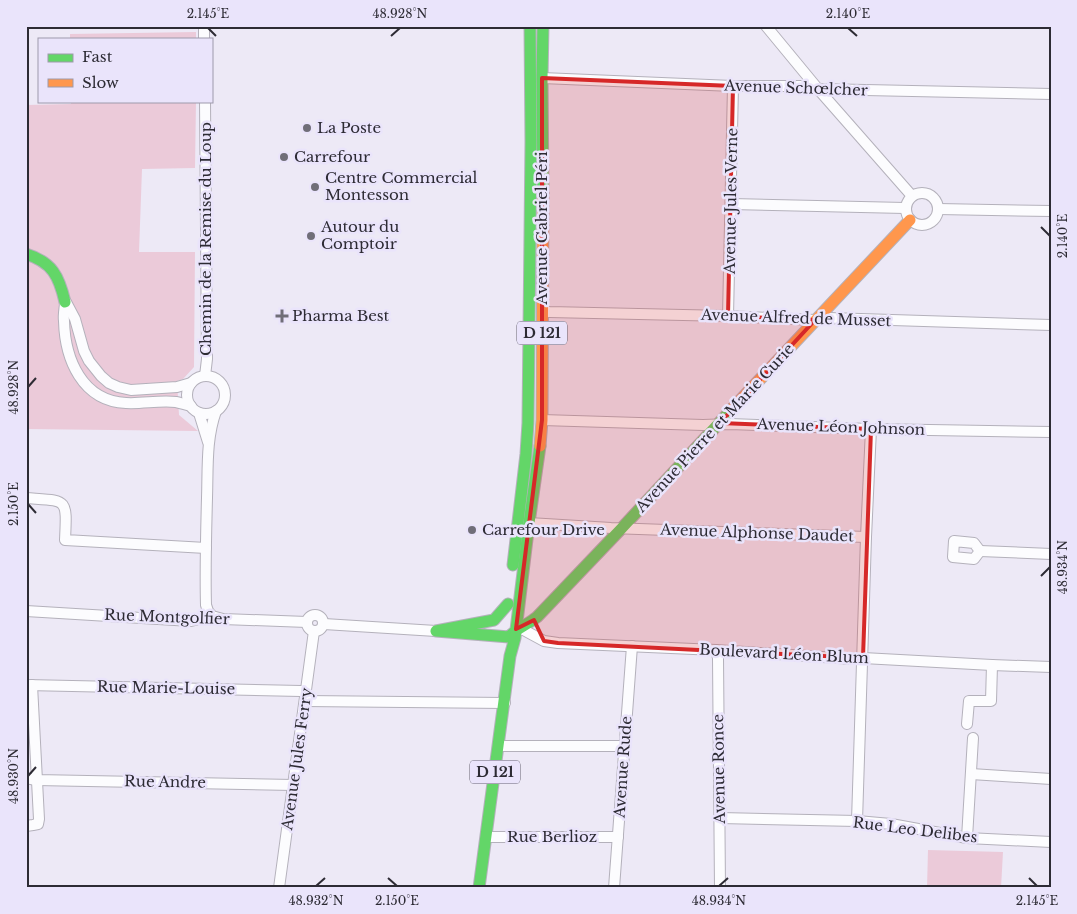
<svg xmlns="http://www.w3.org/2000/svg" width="1077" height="914" font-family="'Libre Baskerville',serif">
  <rect width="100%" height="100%" fill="#ede9f6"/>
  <g fill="#ebcad9">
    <polygon points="196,32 196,39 70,39 70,34"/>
    <polygon points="71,101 196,101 195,168 142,169 139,252 195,252 194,367 183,379 177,381 179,415 198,431 26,429 26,105 71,104"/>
    <polygon points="928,850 1003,852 1001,888 927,888"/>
  </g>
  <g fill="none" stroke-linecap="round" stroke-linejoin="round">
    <defs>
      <g id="street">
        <polyline points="204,26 204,39"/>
        <polyline points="766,26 818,89 912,196"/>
        <polyline points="542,78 733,86 800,86 818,89 1051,94"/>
        <polyline points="205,101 207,359 205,376"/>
        <circle cx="922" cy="209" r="16"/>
        <polyline points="731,204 905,208"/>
        <polyline points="938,209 1051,211"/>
        <path d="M65,302C65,308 63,314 64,321C65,359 82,401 126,403C143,404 159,400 176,402C181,403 186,405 191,406"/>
        <polyline points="66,302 75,319 84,351 89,361 101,376 109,383 118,387 131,390 177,387 191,383"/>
        <polyline points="542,310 549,312 728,316 815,320 829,318 1051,325"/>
        <polyline points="728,316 733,86"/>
        <circle cx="206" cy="395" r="19"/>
        <polyline points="199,413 208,442"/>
        <polyline points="542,420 703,425 730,424 871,429 1051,432"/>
        <path d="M26,498C68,501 67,497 65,540L206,548"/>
        <polyline points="529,523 611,528 866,537"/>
        <polygon points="954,541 974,543 980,551 974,559 953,557"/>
        <polyline points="980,551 1051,554"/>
        <polyline points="26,611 191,621 212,616 223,619 307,622"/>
        <circle cx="315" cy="623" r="8"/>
        <path d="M212,616L208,611L206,605C205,570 206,534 207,498C208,468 206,439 216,411"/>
        <polyline points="324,624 436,631"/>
        <polyline points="520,628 544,641 558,643 716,650 853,659 863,658 992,665 1051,667"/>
        <polyline points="716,650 718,658 720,888"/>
        <polyline points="26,685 301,691 306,692"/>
        <polyline points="305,701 505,703"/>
        <polyline points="967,724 969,701 991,701 992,665"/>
        <polyline points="498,746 624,746"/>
        <polyline points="971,774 1051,779"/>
        <polyline points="26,778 36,780 293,785"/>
        <polyline points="720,818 857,821 891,824 967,838 1051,842"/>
        <polyline points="857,821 866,537 871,429"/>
        <polyline points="26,826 33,825 38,824 39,819 32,685"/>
        <polyline points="486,837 618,837"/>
        <polyline points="967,838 973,738"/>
        <polyline points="279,888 314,631"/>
        <polyline points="614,888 632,646"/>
      </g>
      <g id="fast">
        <polyline points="543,192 542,78 543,26"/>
        <path d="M26,254C52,262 59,276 65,302"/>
        <polyline points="513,565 526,454 528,423 531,142 530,26"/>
        <path d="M508,604L494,620L436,631L509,637C517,628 527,625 537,617L621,529L733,408"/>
        <polyline points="479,888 510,656 515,638 529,523 540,446"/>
      </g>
      <g id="slow">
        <polyline points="733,408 910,220"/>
        <polyline points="540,446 542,420 543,192"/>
      </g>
    </defs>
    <use href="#street" stroke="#b4b1bb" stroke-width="12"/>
    <use href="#fast" stroke="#b4b1bb" stroke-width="13"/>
    <use href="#slow" stroke="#b4b1bb" stroke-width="13"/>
    <use href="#street" stroke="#fcfcfe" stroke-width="10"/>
    <use href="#fast" stroke="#63d668" stroke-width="11"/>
    <use href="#slow" stroke="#ff974d" stroke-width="11"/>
  </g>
  <path fill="#d62828" fill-opacity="0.2" stroke="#d62828" stroke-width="4" stroke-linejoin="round" d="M542,78L733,86L728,316L815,320L720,423L871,429L863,658L558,643L544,641L534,620L516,629L542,420Z"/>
  <path fill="none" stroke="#2d2b34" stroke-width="2" d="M208,28L216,36M848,28L857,36M391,36L400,28M1041,227L1050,236M28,387L36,378M28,504L36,513M1041,576L1050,567M28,776L36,767M388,878L397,886M1029,878L1037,886M316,886L325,878M719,886L728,878"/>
  <g fill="#706e78" stroke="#eae4fb" stroke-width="2">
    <circle cx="307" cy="128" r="5"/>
    <circle cx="284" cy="157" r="5"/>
    <circle cx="315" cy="187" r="5"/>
    <circle cx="311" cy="236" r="5"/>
    <path d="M279.5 308.5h5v5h5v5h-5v5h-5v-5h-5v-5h5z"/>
    <circle cx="472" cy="530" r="5"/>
  </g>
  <g text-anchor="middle" stroke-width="5" stroke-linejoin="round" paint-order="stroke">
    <g fill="#eae4fb" stroke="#666270" stroke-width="1">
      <rect x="517" y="321.5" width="50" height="23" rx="4"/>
      <rect x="470" y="760.5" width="50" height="23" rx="4"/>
    </g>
    <g font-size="14" font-weight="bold" fill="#2d2b34">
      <text x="542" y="338">D 121</text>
      <text x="495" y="777">D 121</text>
    </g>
    <g font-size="15" fill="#2d2b34" stroke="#eae4fb">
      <text transform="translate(796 88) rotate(2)" y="5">Avenue Schœlcher</text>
      <text transform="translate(731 201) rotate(-89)" y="5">Avenue Jules Verne</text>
      <text transform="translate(542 228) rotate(-90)" y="5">Avenue Gabriel Péri</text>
      <text transform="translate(206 239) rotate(-90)" y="5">Chemin de la Remise du Loup</text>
      <text transform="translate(796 318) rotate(2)" y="5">Avenue Alfred de Musset</text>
      <text transform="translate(841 427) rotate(2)" y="5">Avenue Léon Johnson</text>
      <text transform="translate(715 428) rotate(-47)" y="5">Avenue Pierre et Marie Curie</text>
      <text transform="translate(757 533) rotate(2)" y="5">Avenue Alphonse Daudet</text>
      <text transform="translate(167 617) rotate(2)" y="5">Rue Montgolfier</text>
      <text transform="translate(784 654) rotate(3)" y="5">Boulevard Léon Blum</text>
      <text transform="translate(166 688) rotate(1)" y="5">Rue Marie-Louise</text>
      <text transform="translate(297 759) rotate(-82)" y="5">Avenue Jules Ferry</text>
      <text transform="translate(623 767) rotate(-86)" y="5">Avenue Rude</text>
      <text transform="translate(719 769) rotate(-91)" y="5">Avenue Ronce</text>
      <text transform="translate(165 782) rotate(1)" y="5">Rue Andre</text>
      <text transform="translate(915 830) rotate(7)" y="5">Rue Leo Delibes</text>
      <text x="552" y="842">Rue Berlioz</text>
    </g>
    <g font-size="15" fill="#2d2b34" stroke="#eae4fb" text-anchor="start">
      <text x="317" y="133">La Poste</text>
      <text x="294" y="162">Carrefour</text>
      <text x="325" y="183">Centre Commercial<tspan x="325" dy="17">Montesson</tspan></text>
      <text x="321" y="232">Autour du<tspan x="321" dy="17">Comptoir</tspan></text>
      <text x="292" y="321">Pharma Best</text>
      <text x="482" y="535">Carrefour Drive</text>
    </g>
  </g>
  <rect width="1077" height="914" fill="none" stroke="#eae4fb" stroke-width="55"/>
  <rect x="38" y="38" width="175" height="65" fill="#eae4fb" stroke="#9e9aab"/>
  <rect x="48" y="54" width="25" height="8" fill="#63d668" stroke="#9e9aab"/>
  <text x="82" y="62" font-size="15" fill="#2d2b34">Fast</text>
  <rect x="48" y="79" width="25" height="8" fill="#ff974d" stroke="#9e9aab"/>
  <text x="82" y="88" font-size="15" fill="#2d2b34">Slow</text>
  <rect x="28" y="28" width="1022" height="858" fill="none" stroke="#2d2b34" stroke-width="2"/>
  <g font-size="12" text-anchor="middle" fill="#2d2b34">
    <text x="208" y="18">2.145°E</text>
    <text x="400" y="18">48.928°N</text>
    <text x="848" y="18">2.140°E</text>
    <text transform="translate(1063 236) rotate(-90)" y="4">2.140°E</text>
    <text transform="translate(14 387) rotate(-90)" y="4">48.928°N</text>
    <text transform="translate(14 504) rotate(-90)" y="4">2.150°E</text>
    <text transform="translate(1063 567) rotate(-90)" y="4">48.934°N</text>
    <text transform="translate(14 776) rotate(-90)" y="4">48.930°N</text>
    <text x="316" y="905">48.932°N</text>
    <text x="397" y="905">2.150°E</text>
    <text x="719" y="905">48.934°N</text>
    <text x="1037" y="905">2.145°E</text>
  </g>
</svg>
